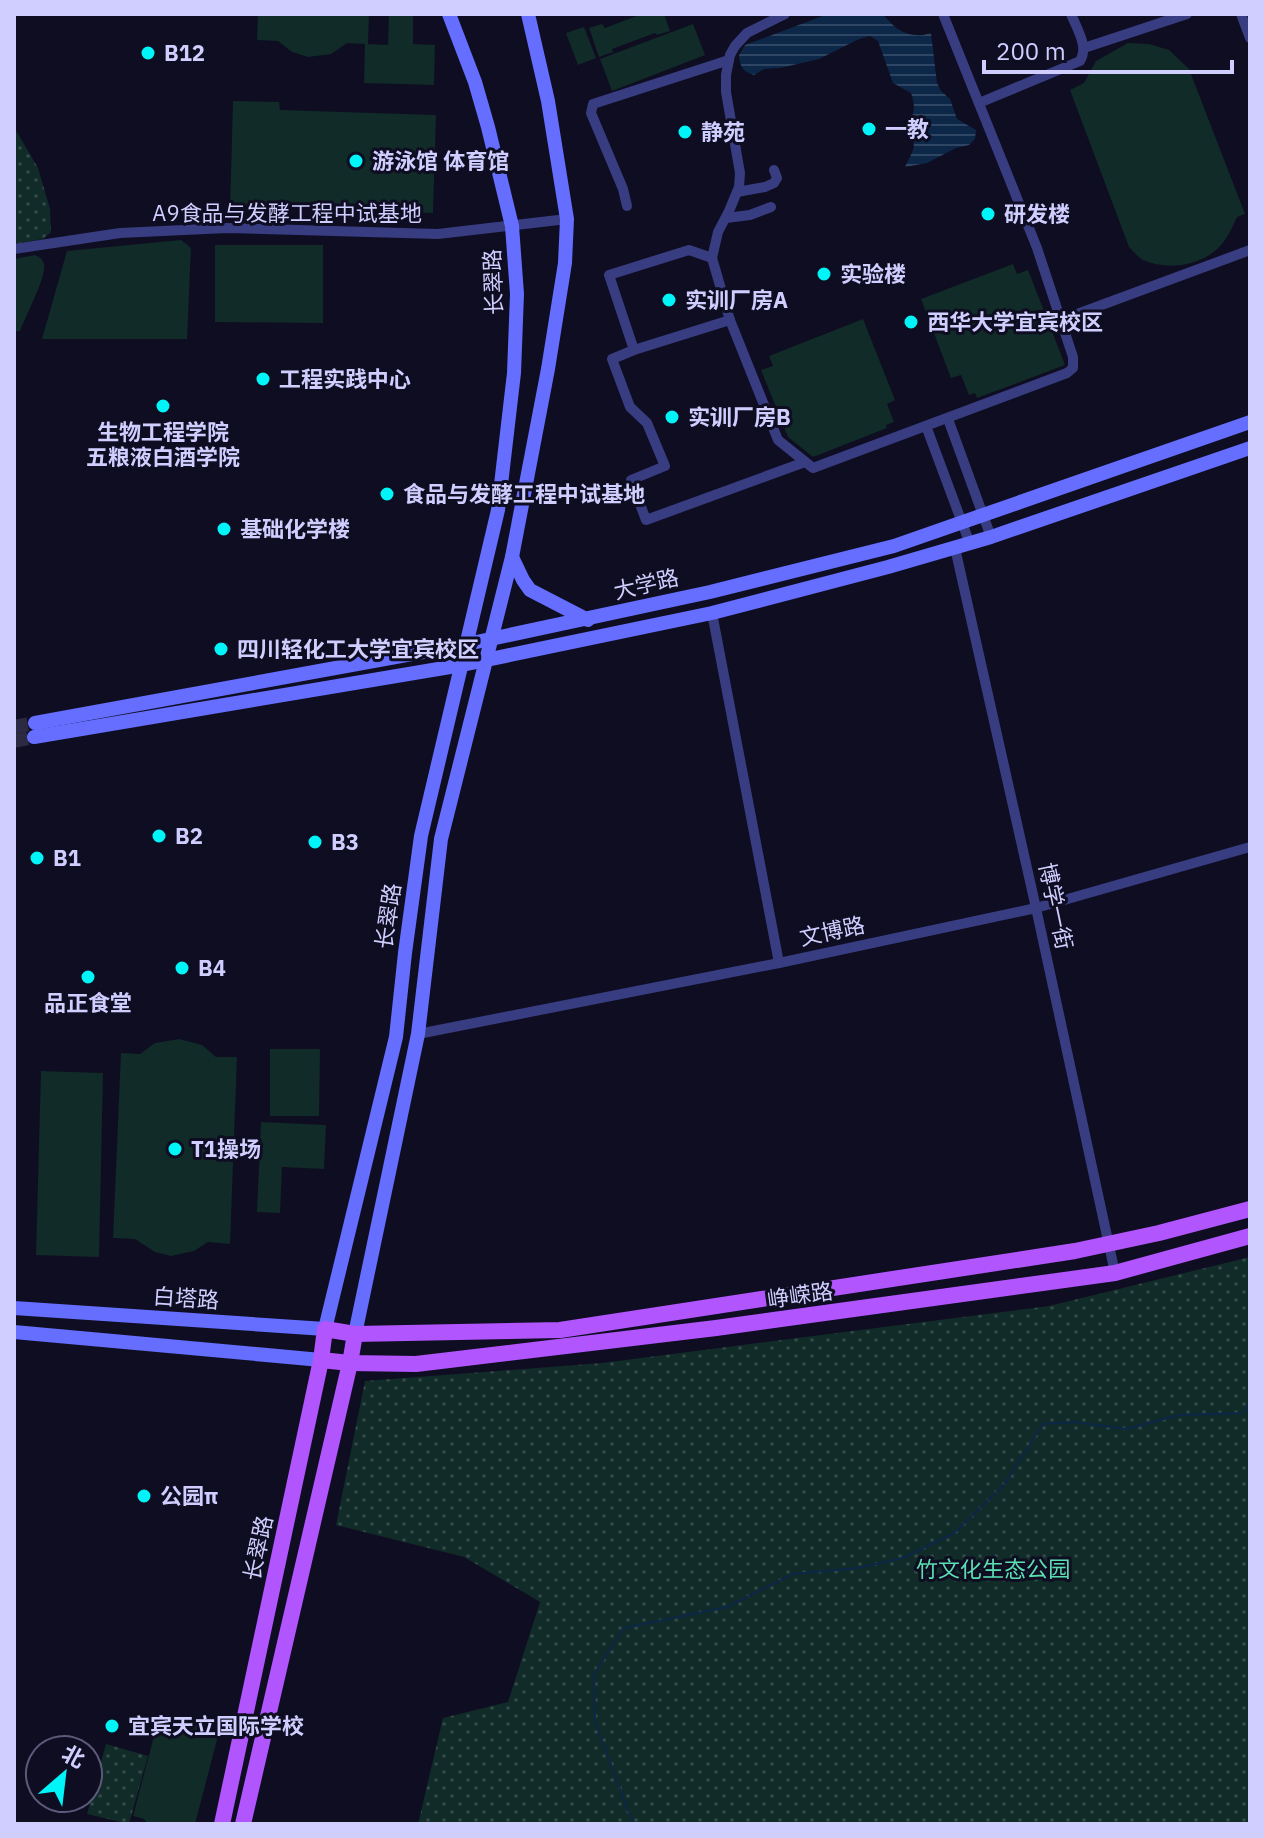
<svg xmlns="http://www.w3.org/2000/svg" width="1264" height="1838" font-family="'IBM Plex Sans','Noto Sans SC',sans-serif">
  <defs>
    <pattern id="park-dots" width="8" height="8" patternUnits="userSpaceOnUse" patternTransform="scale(2)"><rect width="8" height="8" fill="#102b28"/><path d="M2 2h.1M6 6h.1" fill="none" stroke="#324948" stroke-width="1.8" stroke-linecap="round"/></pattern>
    <pattern id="water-rules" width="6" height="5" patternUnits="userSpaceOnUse" patternTransform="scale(2)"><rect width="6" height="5" fill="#0c2747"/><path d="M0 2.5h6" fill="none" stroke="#2e4563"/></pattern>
  </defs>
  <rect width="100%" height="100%" fill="#0f0d21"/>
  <g fill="#102b28">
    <polygon points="258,14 369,14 368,44 388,45 389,14 413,14 413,44 435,45 434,85 364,83 365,44 347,43 331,54 308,57 292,52 278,41 257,40"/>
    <polygon points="642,14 664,14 670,31 657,35 655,33 612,49 613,52 599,57 589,28 602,24 605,28"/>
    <polygon points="693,24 705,55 612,91 600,59"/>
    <polygon points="584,27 596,58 578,65 566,33"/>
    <path d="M1128,43L1149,44L1169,50L1189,69L1245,214L1237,217C1233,225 1230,233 1225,240C1208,265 1170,272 1143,260C1138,257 1133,251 1129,247L1070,90L1084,83L1096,61Z"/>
    <polygon points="233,101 279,102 280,110 436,115 433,213 277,207 276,213 230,211"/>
    <polygon points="181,240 191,248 187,339 42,339 67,251"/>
    <polygon points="215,245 323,245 323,323 215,322"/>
    <path d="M35,255C39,257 43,259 44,264C47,276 25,317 20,331H14V259Z"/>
    <polygon points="1013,264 1017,274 1028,270 1065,365 977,398 975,393 969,395 961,375 951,378 921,299"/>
    <polygon points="863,319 895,400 887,404 894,422 886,425 887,428 813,457 788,437 761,370 773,366 769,356"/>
    <polygon points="179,1039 202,1045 216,1057 237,1057 230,1244 208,1242 194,1251 171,1256 155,1252 135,1239 113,1238 121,1053 140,1054 155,1043"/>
    <polygon points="270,1049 320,1049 319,1116 270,1116"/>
    <polygon points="41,1071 103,1073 99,1257 36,1255"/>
    <polygon points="261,1122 326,1125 324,1169 282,1167 280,1213 257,1212"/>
    <path d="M182,1718C197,1720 204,1732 218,1736L195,1824H148L144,1819L133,1816L158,1721L167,1723Z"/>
  </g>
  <g fill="url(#park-dots)">
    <polygon points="14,127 38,168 50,209 51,232 43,239 14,244"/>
    <polygon points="1250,1257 1250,1824 418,1824 443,1718 508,1702 540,1602 464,1557 336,1525 365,1381 602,1363 1049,1306"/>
    <polygon points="106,1744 148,1756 129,1824 87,1814"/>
  </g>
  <path fill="url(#water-rules)" d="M828,14H883C895,30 910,40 931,33L937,83L941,91L950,99L957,119L976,130L975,139L969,145L956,148L927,163L905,167C915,146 917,148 908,126C914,114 916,106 911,93L893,83L878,41L870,36L859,39L819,59L780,68L764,69L754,75C743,72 740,67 739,55L745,45Z"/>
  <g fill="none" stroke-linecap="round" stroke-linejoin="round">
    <polyline stroke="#0c2747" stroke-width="2" points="633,1824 595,1722 594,1674 624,1628 727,1607 793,1574 857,1568 903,1558 954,1533 1004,1485 1043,1424 1075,1422 1126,1429 1180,1415 1242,1413 1250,1403"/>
    <g stroke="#2c2a42" stroke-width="14" stroke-dasharray="14 7" stroke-linecap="butt">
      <polyline points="14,727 35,723"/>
      <polyline points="14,741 34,737"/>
    </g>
    <g stroke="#383c81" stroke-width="10">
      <polyline points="785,14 747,33 735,46 730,55 726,75 726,92 740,173 739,187 729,211 718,232 712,258 730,320 778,440 813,468 1067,373 1073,368 1073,357 1037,248 943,14"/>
      <polyline points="1241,14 1250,38"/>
      <polyline points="1084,48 1187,14"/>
      <path d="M979,103L1080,61C1089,47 1077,29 1071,14"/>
      <polyline points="737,192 765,187 774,183 777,178 774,170"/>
      <polyline points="627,206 623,189 591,113 593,104 729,60"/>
      <polyline points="726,218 750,215 771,207"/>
      <polyline points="14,249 120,233 227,228 438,234 567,219"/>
      <polyline points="712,258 689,250 609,275 634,350 612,359 630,407 647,423 665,466 631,480 646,520 805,462"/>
      <polyline points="1061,320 1250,250"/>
      <polyline points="634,350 730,320"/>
      <polyline points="948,419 991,537"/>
      <polyline points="926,426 970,544"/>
      <polyline points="955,548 1036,908 1115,1273"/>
      <polyline points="712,613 779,963"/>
      <polyline points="418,1034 779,963 1036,908 1250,847"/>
    </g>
    <g stroke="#656eff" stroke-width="14">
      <polyline points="512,557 523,580 530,590 588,620"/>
      <polyline points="35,723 467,644 710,592 894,546 1250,422"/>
      <polyline points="34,737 462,665 712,613 888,567 991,537 1250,448"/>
      <polyline points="14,1308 325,1329 396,1037 405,953 421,836 498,510 514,373 517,294 512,226 488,127 475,82 449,14"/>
      <polyline points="14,1332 321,1360"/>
      <polyline points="355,1334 418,1034 441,839 512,557 548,369 565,263 567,219 548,101 528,14"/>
    </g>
    <g stroke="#b155ff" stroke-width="16">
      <polyline points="321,1360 350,1363 416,1364 716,1328 1115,1273 1250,1236"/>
      <polyline points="222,1824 321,1360 325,1329 355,1334 560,1330 1075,1251 1159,1233 1250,1209"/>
      <polyline points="243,1824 350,1363 355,1334"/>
    </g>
  </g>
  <g fill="#00f5f9" stroke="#0f0d21" stroke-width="3">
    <circle cx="148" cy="53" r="8"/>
    <circle cx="869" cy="129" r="8"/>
    <circle cx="685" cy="132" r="8"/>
    <circle cx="356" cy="161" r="8"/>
    <circle cx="988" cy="214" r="8"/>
    <circle cx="824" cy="274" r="8"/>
    <circle cx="669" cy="300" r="8"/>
    <circle cx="911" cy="322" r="8"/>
    <circle cx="263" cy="379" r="8"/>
    <circle cx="163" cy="406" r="8"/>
    <circle cx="672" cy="417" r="8"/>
    <circle cx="387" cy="494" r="8"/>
    <circle cx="224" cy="529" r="8"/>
    <circle cx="221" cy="649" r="8"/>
    <circle cx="159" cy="836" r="8"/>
    <circle cx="315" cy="842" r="8"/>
    <circle cx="37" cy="858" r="8"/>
    <circle cx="182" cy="968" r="8"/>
    <circle cx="88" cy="977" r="8"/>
    <circle cx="175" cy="1149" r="8"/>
    <circle cx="144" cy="1496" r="8"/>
    <circle cx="112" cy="1726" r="8"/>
  </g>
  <g text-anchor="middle" stroke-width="6" stroke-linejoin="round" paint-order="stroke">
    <g font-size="22" font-weight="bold" fill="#cfceff" stroke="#0f0d21" text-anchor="start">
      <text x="164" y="61">B12</text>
      <text x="885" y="137">一教</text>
      <text x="701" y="140">静苑</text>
      <text x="372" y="169">游泳馆 体育馆</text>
      <text x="1004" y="222">研发楼</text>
      <text x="840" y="282">实验楼</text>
      <text x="685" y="308">实训厂房A</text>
      <text x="927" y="330">西华大学宜宾校区</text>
      <text x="279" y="387">工程实践中心</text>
      <text x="688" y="425">实训厂房B</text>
      <text x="163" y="440" text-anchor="middle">生物工程学院<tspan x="163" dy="25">五粮液白酒学院</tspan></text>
      <text x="403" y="502">食品与发酵工程中试基地</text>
      <text x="240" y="537">基础化学楼</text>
      <text x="237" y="657">四川轻化工大学宜宾校区</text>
      <text x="175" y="844">B2</text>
      <text x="331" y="850">B3</text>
      <text x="53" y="866">B1</text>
      <text x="198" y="976">B4</text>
      <text x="88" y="1011" text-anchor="middle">品正食堂</text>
      <text x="191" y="1157">T1操场</text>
      <text x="160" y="1504">公园π</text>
      <text x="128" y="1734">宜宾天立国际学校</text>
    </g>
    <g font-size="22" fill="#cfceff" stroke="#0f0d21">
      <text x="287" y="221">A9食品与发酵工程中试基地</text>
      <text transform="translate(493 282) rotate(-92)" y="8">长翠路</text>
      <text transform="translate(646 584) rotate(-13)" y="8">大学路</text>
      <text transform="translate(1056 906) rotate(78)" y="8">博学一街</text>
      <text transform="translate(388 916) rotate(-82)" y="8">长翠路</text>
      <text transform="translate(832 931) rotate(-12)" y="8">文博路</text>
      <text transform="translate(800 1295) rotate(-8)" y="8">峥嵘路</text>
      <text transform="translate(186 1298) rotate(4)" y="8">白塔路</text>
      <text transform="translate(258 1548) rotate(-78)" y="8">长翠路</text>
    </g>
    <g font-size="22" fill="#5adfb2" stroke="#0f0d21">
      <text x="993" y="1577">竹文化生态公园</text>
    </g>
  </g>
  <rect width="1264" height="1838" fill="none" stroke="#cfceff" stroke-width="32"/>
  <g transform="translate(64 1774) rotate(28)"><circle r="38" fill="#0f0d21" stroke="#5c5a7a" stroke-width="2"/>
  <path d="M0-6L14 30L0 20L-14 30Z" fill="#00f5f9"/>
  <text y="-12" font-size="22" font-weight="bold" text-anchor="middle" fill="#cfceff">北</text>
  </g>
  <path d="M984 60v12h248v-12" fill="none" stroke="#cfceff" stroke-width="4"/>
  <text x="996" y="60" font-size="24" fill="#cfceff" stroke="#0f0d21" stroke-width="6" paint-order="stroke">200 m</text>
</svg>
